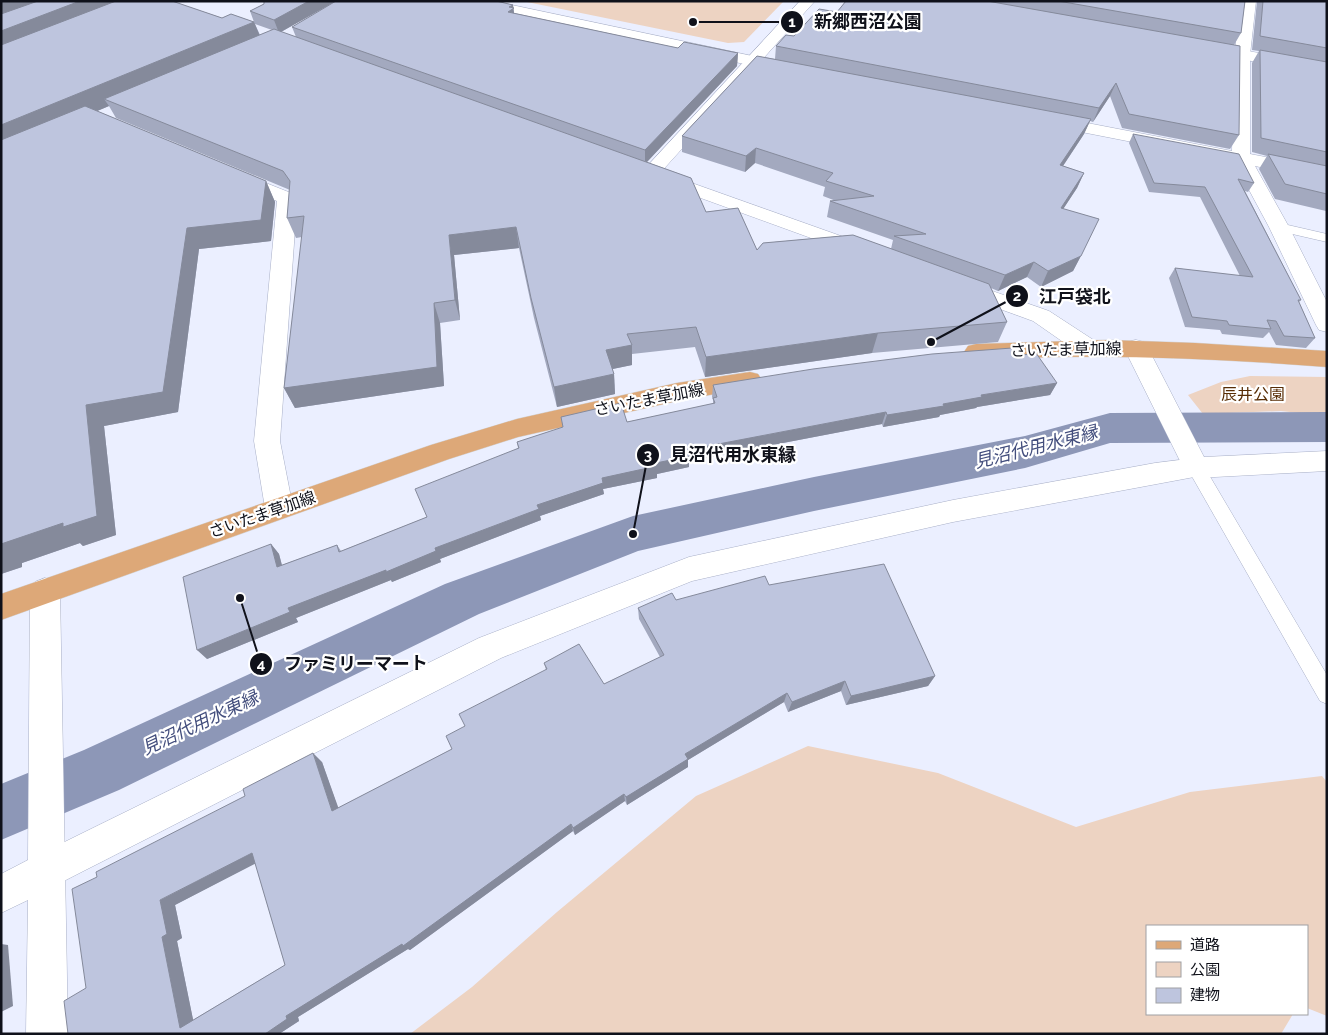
<svg xmlns="http://www.w3.org/2000/svg" width="1328" height="1035" font-family="Raleway,'Noto Sans JP',sans-serif">
  <rect width="100%" height="100%" fill="#ebefff"/>
  <g fill="#edd3c2">
    <polygon points="522,1 784,1 744,42 728,43"/>
    <polygon points="1250,376 1327,377 1327,416 1281,411 1203,414 1188,395 1221,382"/>
    <polygon points="808,746 938,773 1076,827 1190,792 1322,776 1327,782 1327,1016 1307,1008 1307,926 1147,926 1147,1014 1293,1014 1281,1034 410,1034 472,987 557,912 696,796"/>
  </g>
  <g fill="none" stroke-linecap="round" stroke-linejoin="round">
    <polygon fill="#8d97b7" fill-rule="evenodd" points="1327,412 1327,442 1110,443 1025,468 814,511 638,551 479,614 119,790 1,840 1,784 84,750 445,584 633,516 814,477 1025,436 1110,413"/>
    <defs>
      <g id="service">
        <polygon points="1279,223 1327,234 1327,242 1275,230 1273,227 1275,224"/>
        <polygon points="1196,462 1202,463 1327,675 1327,704 1320,701 1190,473 1188,468 1190,463"/>
      </g>
      <g id="minor">
        <polygon points="465,1 493,1 781,62 787,64 789,67 787,70 781,72 472,5"/>
        <polygon points="1242,1 1256,1 1250,55 1250,154 1327,169 1327,181 1255,166 1289,227 1327,302 1327,332 1319,330 1316,325 1269,227 1234,162 1051,126 1045,125 1042,121 1045,117 1051,116 1232,151 1234,55"/>
        <polygon points="236,171 291,193 297,201 280,441 293,508 289,516 279,519 269,516 265,508 254,441 277,201 229,181 227,177 229,173"/>
        <polygon points="1136,340 1144,342 1148,348 1204,457 1327,451 1327,471 1196,478 1187,475 1124,348 1128,342"/>
        <polygon points="45,578 55,582 60,591 68,1034 26,1034 28,900 1,913 1,874 28,860 30,591 35,582"/>
      </g>
      <g id="tertiary">
        <polygon points="800,1 815,1 661,172 869,246 872,250 869,254 862,256 855,254 654,181 652,178 643,177 641,173"/>
        <polygon points="1202,43 1327,65 1327,75 1197,51 1194,48 1197,45"/>
        <polygon points="961,280 1049,311 1095,341 1099,347 1095,353 1087,355 1079,353 1033,321 953,292 950,287 953,282"/>
        <polygon points="1196,458 1205,461 1209,468 1205,475 953,522 692,581 501,658 60,883 47,888 34,883 29,870 34,857 479,638 689,557 953,500 1155,463"/>
      </g>
      <g id="primary">
        <path d="M1108,340L1195,343L1327,351V367C1210,358 1093,353 976,360L968,358L964,352L968,346L976,344Z"/>
        <polygon points="750,372 758,374 762,380 758,386 677,401 518,437 449,459 1,620 1,594 431,445 517,419 677,383"/>
      </g>
    </defs>
    <use href="#service" stroke="#a8afc7" stroke-width="1"/>
    <use href="#minor" stroke="#a8afc7" stroke-width="1"/>
    <use href="#tertiary" stroke="#a8afc7" stroke-width="1"/>
    <use href="#primary" stroke="#d4d4d6" stroke-width="1"/>
    <use href="#service" fill="#fff" fill-rule="evenodd"/>
    <use href="#minor" fill="#fff" fill-rule="evenodd"/>
    <use href="#tertiary" fill="#fff" fill-rule="evenodd"/>
    <use href="#primary" fill="#dda878" fill-rule="evenodd"/>
  </g>
  <g fill="#a3a9bf" fill-rule="evenodd">
    <path d="M1,1H80L4,30L80,1H172L222,18L231,14L254,22L250,11L264,4V1H496L513,5L514,13L678,48L684,42L738,53L737,66L647,162L691,178L706,212L738,208L757,250L763,243L853,235L891,249L893,240L827,217L830,201H836L823,196L825,187L755,163L745,172L682,152V136L757,56L775,59L776,46L786,35L794,36L819,9L837,12L846,1H1245L1241,33L1234,45L1240,46L1239,135L1230,149L1122,128L1110,96L1093,122L1090,121L1084,134L1063,166L1084,173L1077,188L1063,209L1099,219L1073,271L1041,287L1027,277L998,291L991,288L1007,322L998,342L872,353L705,377L695,347L632,354V365L612,369L614,374L615,394L557,407L534,318L519,248L454,255L460,320L440,323L444,386L295,408L284,388L302,237L296,238L287,218L290,190L116,118L109,106L97,111L266,181L275,202L271,241L199,249L178,412L104,426L116,535L83,546L80,543L22,563V567L1,574ZM336,1L292,27L296,37L281,32ZM255,24L272,30L260,35Z"/>
    <polygon points="1257,1 1327,1 1327,232 1326,232 1326,211 1275,199 1259,169 1267,156 1252,152 1252,63 1259,51 1252,50"/>
    <polygon points="1133,134 1254,183 1248,192 1245,191 1301,300 1299,302 1315,338 1306,348 1276,345 1269,332 1263,338 1222,334 1220,330 1185,327 1169,278 1175,268 1240,276 1200,197 1149,192 1129,143"/>
    <polygon points="1327,243 1327,298 1326,244"/>
    <polygon points="1016,356 1057,383 1050,395 977,407 976,408 940,415 939,417 883,427 882,424 689,461 689,467 657,474 657,478 603,489 604,494 540,516 541,520 440,559 441,562 392,582 391,580 296,618 298,622 207,659 271,544 279,554 282,565 337,545 341,551 427,517 518,448 517,442 563,428 561,417 627,422 713,404 713,400 712,397 713,385"/>
    <path d="M769,585L935,676L928,686L846,705L841,691L788,712L784,702L688,760V767L627,805L625,801L575,835L573,831L410,950L408,949L298,1017L299,1021L279,1034H68L86,988L322,762L338,808L452,749L465,726L546,670L544,663L604,684L660,657L639,619L638,608L676,600ZM255,863L285,965L193,1020L177,941L182,938L175,905Z"/>
  </g>
  <g fill="#858a9b">
    <polygon points="2,1 64,1 1,25 1,2"/>
    <polygon points="80,1 138,1 1,55 1,31"/>
    <polygon points="309,1 336,1 279,33 274,20"/>
    <polygon points="513,5 515,21 508,12 509,7"/>
    <polygon points="254,22 262,41 104,99 109,106 1,152 1,125"/>
    <polygon points="738,53 737,66 645,164 645,150"/>
    <polygon points="1116,83 1110,96 1093,122 1099,108"/>
    <polygon points="1091,119 1084,134 1053,181 1060,165"/>
    <polygon points="756,148 755,163 745,172 746,156"/>
    <polygon points="1084,173 1077,188 1054,223 1061,208"/>
    <polygon points="266,181 275,202 271,241 199,249 178,412 104,426 116,535 83,546 80,543 22,563 22,567 1,574 1,544 86,405 187,228"/>
    <polygon points="516,227 519,248 454,255 460,320 455,300 449,235"/>
    <polygon points="1081,256 1073,271 1041,287 1048,271"/>
    <polygon points="1034,262 1027,277 998,291 1005,275"/>
    <polygon points="434,303 440,323 444,386 295,408 284,388"/>
    <polygon points="878,333 872,353 705,377 706,357"/>
    <polygon points="632,345 632,365 608,370 606,350"/>
    <polygon points="614,374 615,394 557,407 554,387"/>
    <polygon points="1057,383 1050,395 977,407 976,408 940,415 939,417 883,427 887,415 943,404 981,395"/>
    <polygon points="886,412 882,424 689,461 689,467 657,474 657,478 603,489 604,494 540,516 541,520 440,559 441,562 392,582 391,580 296,618 298,622 207,659 197,650 288,608 435,548 602,478 656,463 687,450"/>
    <polygon points="271,544 279,554 285,578 277,567"/>
    <polygon points="935,676 928,686 846,705 851,696"/>
    <polygon points="845,681 841,691 788,712 792,702"/>
    <polygon points="787,693 784,702 688,760 688,767 627,805 626,797 685,754"/>
    <polygon points="313,753 322,762 342,818 332,811"/>
    <polygon points="624,794 625,801 575,835 573,828"/>
    <polygon points="571,824 573,831 410,950 408,949 298,1017 299,1021 279,1034 265,1034 286,1016"/>
    <polygon points="252,853 264,859 175,905 182,938 177,941 195,1029 180,1028 162,937 160,900"/>
    <polygon points="1,944 8,945 13,1006 1,1012"/>
  </g>
  <g fill="#bec5de" stroke="#858a9b" fill-rule="evenodd">
    <polygon points="38,1 80,1 1,31 1,14"/>
    <polygon points="116,1 172,1 222,18 231,14 254,22 1,125 1,45"/>
    <polygon points="264,1 309,1 274,20 250,11 264,4"/>
    <polygon points="336,1 496,1 513,5 509,7 514,8 508,12 678,48 684,42 738,53 645,150 292,27"/>
    <polygon points="846,1 987,1 1240,46 1239,135 1129,114 1116,83 1099,108 776,46 786,35 794,36 819,9 837,12"/>
    <polygon points="1058,1 1245,1 1241,33"/>
    <polygon points="1263,1 1327,1 1327,48 1260,36"/>
    <polygon points="274,29 691,178 706,212 738,208 757,250 763,243 853,235 989,284 1007,322 878,333 706,357 696,327 627,334 632,345 606,350 614,374 554,387 531,298 516,227 449,235 455,300 434,303 437,367 284,388 304,216 287,218 290,181 283,171 104,99"/>
    <polygon points="1260,50 1327,62 1327,152 1261,138"/>
    <polygon points="757,56 1091,119 1060,165 1084,173 1061,208 1099,219 1081,256 1048,271 1034,262 1005,275 894,236 926,234 830,201 874,196 826,181 833,173 756,148 746,156 682,136"/>
    <polygon points="85,106 266,181 261,220 187,228 163,392 86,405 97,516 63,527 63,523 1,544 1,140"/>
    <polygon points="1133,134 1239,154 1254,183 1238,179 1301,300 1298,300 1315,338 1284,336 1276,321 1267,320 1271,329 1229,325 1227,321 1192,317 1175,268 1253,277 1205,187 1154,183"/>
    <polygon points="1268,154 1327,166 1327,194 1285,184"/>
    <polygon points="1012,348 1016,356 1036,353 1057,383 981,395 982,397 943,404 944,406 887,415 886,412 687,450 690,456 656,463 657,466 602,478 603,483 537,505 539,509 435,548 436,551 386,572 386,570 288,608 290,612 197,650 183,577 271,544 277,567 337,545 339,552 427,517 415,489 519,448 517,442 563,427 561,417 621,403 627,422 715,403 713,398 717,397 713,385 813,369 932,354"/>
    <path d="M884,564L935,676L851,696L845,681L792,702L787,693L685,754L688,759L626,797L624,794L573,828L571,824L403,946L402,944L286,1016L287,1019L265,1034H68L64,1001L86,988L72,889L97,877L96,872L245,796L243,789L313,753L332,811L452,749L446,736L465,726L459,714L547,669L544,663L579,644L604,684L664,655L638,608L672,593L676,600L765,576L769,585ZM252,853L285,965L180,1028L162,937L167,934L160,900Z"/>
  </g>
  <g text-anchor="middle" stroke-width="4.5" stroke-linejoin="round" paint-order="stroke">
    <g font-size="16" fill="#0f111a" stroke="#fff">
      <text transform="translate(1066 349) rotate(-1)" y="6">さいたま草加線</text>
      <text transform="translate(649 399) rotate(-11)" y="6">さいたま草加線</text>
      <text transform="translate(262 514) rotate(-19)" y="6">さいたま草加線</text>
    </g>
    <g font-size="16" fill="#582d05" stroke="#fff">
      <text x="1253" y="400">辰井公園</text>
    </g>
    <g font-size="18" font-style="italic" fill="#434e7d" stroke="#fff">
      <text transform="translate(1036 447) rotate(-14)" y="6">見沼代用水東縁</text>
      <text transform="translate(200 723) rotate(-25)" y="6">見沼代用水東縁</text>
    </g>
  </g>
  <path fill="none" stroke="#0f111a" stroke-width="2" d="M693 22L792 22M931 342L1017 296M633 534L648 455M240 598L261 664"/>
  <g fill="#0f111a" stroke="#fff" stroke-width="2">
    <circle cx="693" cy="22" r="5"/>
    <circle cx="931" cy="342" r="5"/>
    <circle cx="633" cy="534" r="5"/>
    <circle cx="240" cy="598" r="5"/>
    <circle cx="792" cy="22" r="12"/>
    <circle cx="1017" cy="296" r="12"/>
    <circle cx="648" cy="455" r="12"/>
    <circle cx="261" cy="664" r="12"/>
  </g>
  <g font-size="15" text-anchor="middle" font-weight="bold" fill="#fff">
    <text x="792" y="27">1</text>
    <text x="1017" y="301">2</text>
    <text x="648" y="460">3</text>
    <text x="261" y="669">4</text>
  </g>
  <g font-size="18" text-anchor="middle" font-weight="bold" fill="#0f111a" stroke="#fff" stroke-width="4.5" stroke-linejoin="round" paint-order="stroke">
    <text x="868" y="28">新郷西沼公園</text>
    <text x="1075" y="303">江戸袋北</text>
    <text x="733" y="461">見沼代用水東縁</text>
    <text x="356" y="670">ファミリーマート</text>
  </g>
  <rect width="1328" height="1035" fill="none" stroke="#0f111a" stroke-width="5"/>
  <rect x="1146" y="925" width="162" height="90" fill="#ffffff" stroke="#9fa0a3"/>
  <rect x="1156" y="941" width="25" height="8" fill="#dda878" stroke="#9fa0a3"/>
  <text x="1190" y="950" font-size="15" fill="#0f111a">道路</text>
  <rect x="1156" y="962" width="25" height="15" fill="#edd3c2" stroke="#9fa0a3"/>
  <text x="1190" y="975" font-size="15" fill="#0f111a">公園</text>
  <rect x="1156" y="988" width="25" height="15" fill="#bec5de" stroke="#9fa0a3"/>
  <text x="1190" y="1000" font-size="15" fill="#0f111a">建物</text>
</svg>
